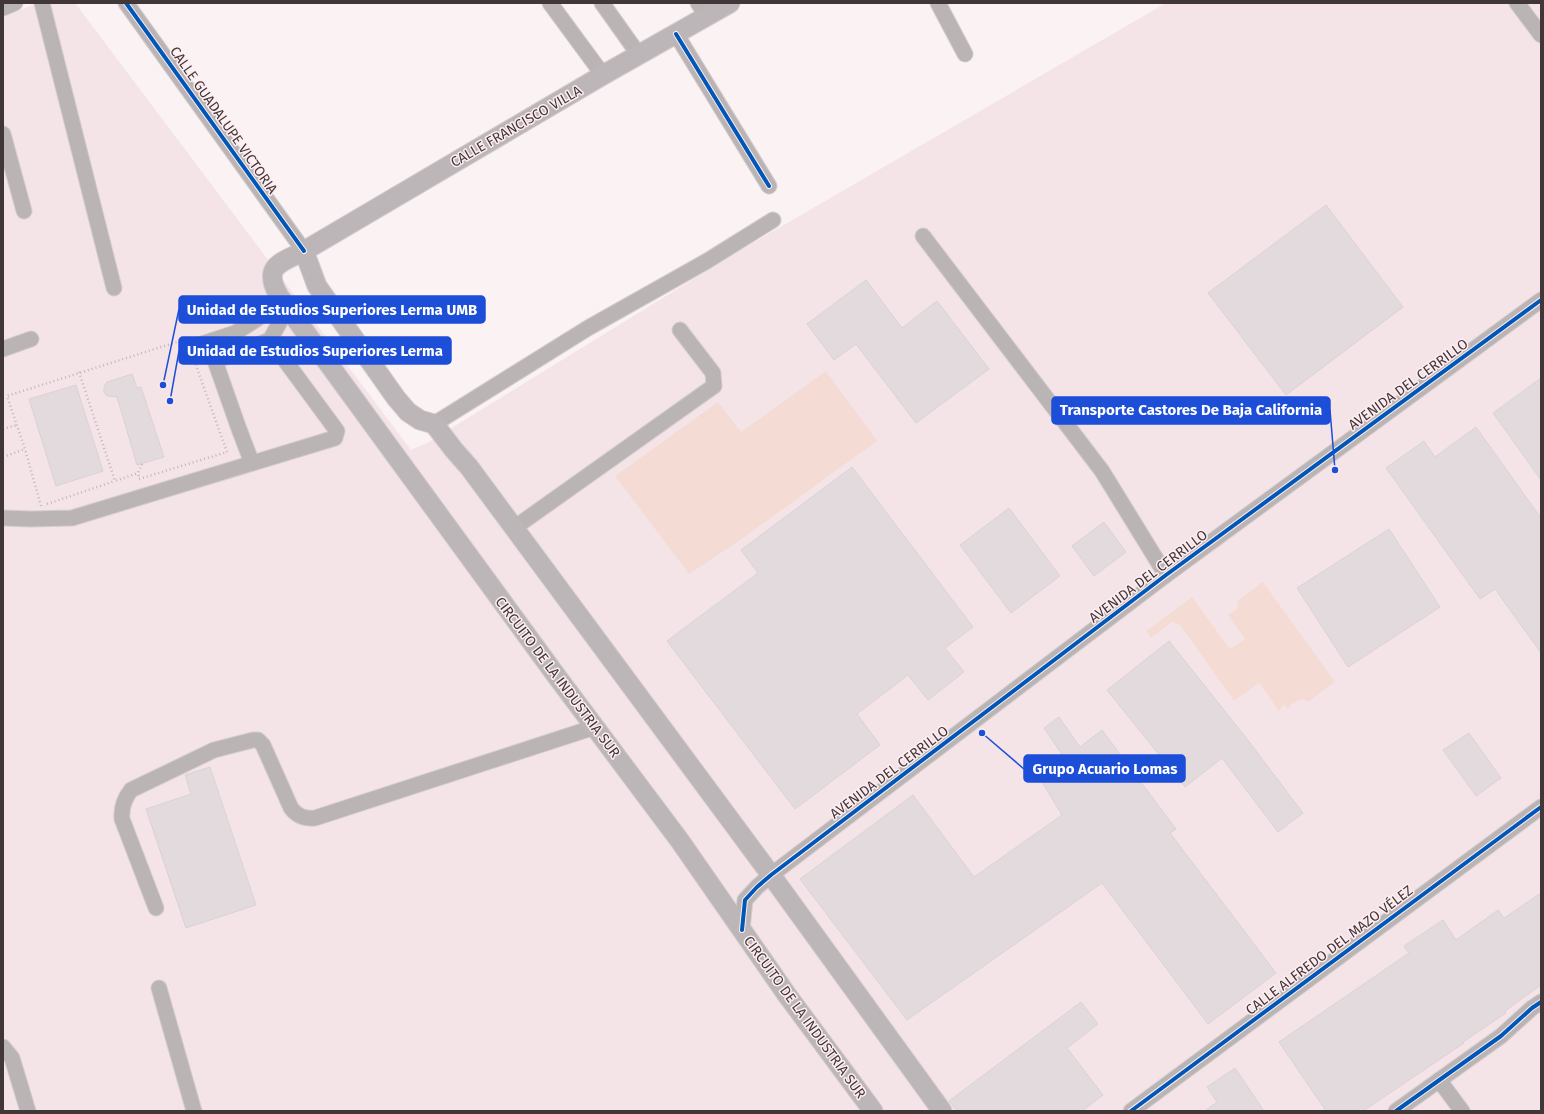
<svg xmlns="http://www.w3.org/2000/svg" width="1544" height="1114" font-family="'Fira Sans',sans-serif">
  <rect width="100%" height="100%" fill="#fbf2f4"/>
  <polygon fill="#f4e4e7" points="37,3 75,3 411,450 429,442 739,251 1166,3 1541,3 1541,1111 3,1111 3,17"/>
  <g fill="#f4dcd5">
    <polygon points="826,371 877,441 736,543 689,574 615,476 718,402 741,432"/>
    <polygon points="1263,582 1335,682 1308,702 1302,699 1292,704 1288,709 1284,705 1279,711 1259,683 1234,701 1180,625 1172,622 1151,638 1146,631 1192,597 1230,649 1245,639 1228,615 1237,609 1238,600"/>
  </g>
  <g fill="#e2dadd" stroke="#dbd2d5">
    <polygon points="1326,205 1403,307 1286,395 1208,293"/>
    <polygon points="866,280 902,328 937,301 989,369 916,423 856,344 834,360 807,324"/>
    <polygon points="132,374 137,388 141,387 164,457 137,465 117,397 107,396 104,392 104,387 107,382"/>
    <polygon points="1541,378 1541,480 1493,413"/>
    <polygon points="76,385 103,471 56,486 29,399"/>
    <polygon points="1476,427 1541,518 1541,653 1495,589 1480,599 1386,468 1424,441 1435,457"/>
    <polygon points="852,467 973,627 945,648 964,672 928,700 908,675 857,714 880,745 795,809 667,641 758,573 741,550"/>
    <polygon points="1009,508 1060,576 1011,613 960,545"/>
    <polygon points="1104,522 1126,552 1094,576 1072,546"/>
    <polygon points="1389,529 1440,607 1348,667 1297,588"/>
    <polygon points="1169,641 1247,739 1303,813 1278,832 1222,758 1185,787 1107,690"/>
    <polygon points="1059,717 1080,747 1102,730 1176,829 1170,833 1276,973 1208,1024 1102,883 907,1020 800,879 913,795 974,877 1062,815 1042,782 1059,770 1059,764 1065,759 1044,728"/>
    <polygon points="1469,733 1501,778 1476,796 1443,750"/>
    <polygon points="210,767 256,905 186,928 146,809 191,794 185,775"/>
    <polygon points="1541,893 1541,985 1505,1011 1506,1013 1463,1042 1464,1043 1363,1111 1326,1111 1279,1042 1409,953 1404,946 1443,920 1456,940 1498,910 1504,918"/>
    <polygon points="1081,1002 1098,1024 1067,1048 1103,1095 1082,1111 957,1111 949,1101"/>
    <polygon points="1235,1068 1264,1111 1205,1111 1217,1102 1207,1087"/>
  </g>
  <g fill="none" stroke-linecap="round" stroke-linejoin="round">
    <defs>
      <g id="minor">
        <polyline points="42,3 114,288"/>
        <polyline points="126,3 304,251"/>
        <polyline points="550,3 603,75"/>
        <polyline points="602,3 639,55"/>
        <polyline points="698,3 707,16"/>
        <polyline points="938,3 965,54"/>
        <polyline points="1517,3 1541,35"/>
        <polyline points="3,8 15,3"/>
        <polyline points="676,34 769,186"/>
        <polyline points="3,134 24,211"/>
        <polyline points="923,236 1102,471 1166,575"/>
        <polyline points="192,347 235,333 257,319 281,299"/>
        <polyline points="3,349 31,339"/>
        <polyline points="434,424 588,328 707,261 773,220"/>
        <polyline points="252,463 239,429 215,361 270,340 288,307"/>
        <polyline points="3,518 31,519 72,518 335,438 337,431 270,340"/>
        <polyline points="514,528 714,386 713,373 680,330"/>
        <path d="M156,908L122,819C121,808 124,799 131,790L214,750L253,740H258L263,745L291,808C297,816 304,819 315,818L595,727"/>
        <polyline points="742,930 745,900 757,887 771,875 1166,575 1541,300"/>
        <polyline points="159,988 194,1111"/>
        <polyline points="3,1047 12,1058 28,1111"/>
        <polyline points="1439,1080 1462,1111"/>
        <polyline points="1131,1111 1541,807"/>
        <polyline points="1396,1111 1501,1036 1532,1008 1541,1002"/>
      </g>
      <g id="major">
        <path d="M730,3L603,75L304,251C280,263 262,266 279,296L555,674L680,841L787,995L873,1111"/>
        <polyline points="304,251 317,286 396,398 408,412 420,420 434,424 454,450 469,467 771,875 942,1111"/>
      </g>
    </defs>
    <use href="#minor" stroke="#d5cdcf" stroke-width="17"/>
    <use href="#major" stroke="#d5cdcf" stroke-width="21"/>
    <g stroke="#beb8b9" stroke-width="2.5" stroke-dasharray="1 3" stroke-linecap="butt">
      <polyline points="79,372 115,481 138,473"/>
      <polyline points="3,429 17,425"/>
      <polyline points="3,457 25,449"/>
      <polyline points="142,464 138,473 139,479 227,452 194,360"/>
      <polyline points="47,504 115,481"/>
      <polyline points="41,506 25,449 7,396 180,341"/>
    </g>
    <use href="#minor" stroke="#bab5b4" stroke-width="15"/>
    <use href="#major" stroke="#bdb6b8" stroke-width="19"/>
    <defs>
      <g id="cycleway">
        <polyline points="126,3 304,251"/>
        <polyline points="676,34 769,186"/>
        <polyline points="742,930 745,900 757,887 771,875 1166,575 1541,300"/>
        <polyline points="1131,1111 1541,807"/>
        <polyline points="1396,1111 1501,1036 1532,1008 1541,1002"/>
      </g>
    </defs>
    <use href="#cycleway" stroke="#ffeef1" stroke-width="6"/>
    <use href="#cycleway" stroke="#0057b8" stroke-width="4"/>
  </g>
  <g text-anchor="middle" stroke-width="3" stroke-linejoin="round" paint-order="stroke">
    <g font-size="14" fill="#413739" stroke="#ffeef1">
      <text transform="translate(224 120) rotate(55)" y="5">CALLE GUADALUPE VICTORIA</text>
      <text transform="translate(516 126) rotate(-30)" y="5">CALLE FRANCISCO VILLA</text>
      <text transform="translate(1408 384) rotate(-36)" y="5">AVENIDA DEL CERRILLO</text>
      <text transform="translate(1148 576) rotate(-37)" y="5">AVENIDA DEL CERRILLO</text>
      <text transform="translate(558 677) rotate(53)" y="5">CIRCUITO DE LA INDUSTRIA SUR</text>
      <text transform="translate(889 772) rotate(-37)" y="5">AVENIDA DEL CERRILLO</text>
      <text transform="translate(1329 950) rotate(-37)" y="5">CALLE ALFREDO DEL MAZO VÉLEZ</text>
      <text transform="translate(805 1017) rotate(54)" y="5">CIRCUITO DE LA INDUSTRIA SUR</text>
    </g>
  </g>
  <path fill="none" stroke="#1d4ed8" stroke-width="1.5" d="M163 385L179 309M170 401L179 351M1335 470L1330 410M982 733L1024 769"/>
  <g fill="#1d4ed8" stroke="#ffeef1" stroke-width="1.5">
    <circle cx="163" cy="385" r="4"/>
    <circle cx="170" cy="401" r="4"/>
    <circle cx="1335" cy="470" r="4"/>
    <circle cx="982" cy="733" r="4"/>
  </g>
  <g fill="#1d4ed8" stroke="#1d4ed8" stroke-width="1.5">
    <rect x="179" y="296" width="306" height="27" rx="4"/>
    <rect x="179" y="337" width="272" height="27" rx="4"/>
    <rect x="1052" y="397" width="278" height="27" rx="4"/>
    <rect x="1024" y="755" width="161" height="27" rx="4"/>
  </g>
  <g font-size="15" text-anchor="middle" font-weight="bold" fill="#fff">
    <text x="332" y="315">Unidad de Estudios Superiores Lerma UMB</text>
    <text x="315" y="356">Unidad de Estudios Superiores Lerma</text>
    <text x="1191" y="415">Transporte Castores De Baja California</text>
    <text x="1105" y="774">Grupo Acuario Lomas</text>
  </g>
  <rect width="1544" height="1114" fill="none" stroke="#413739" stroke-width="8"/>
</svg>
